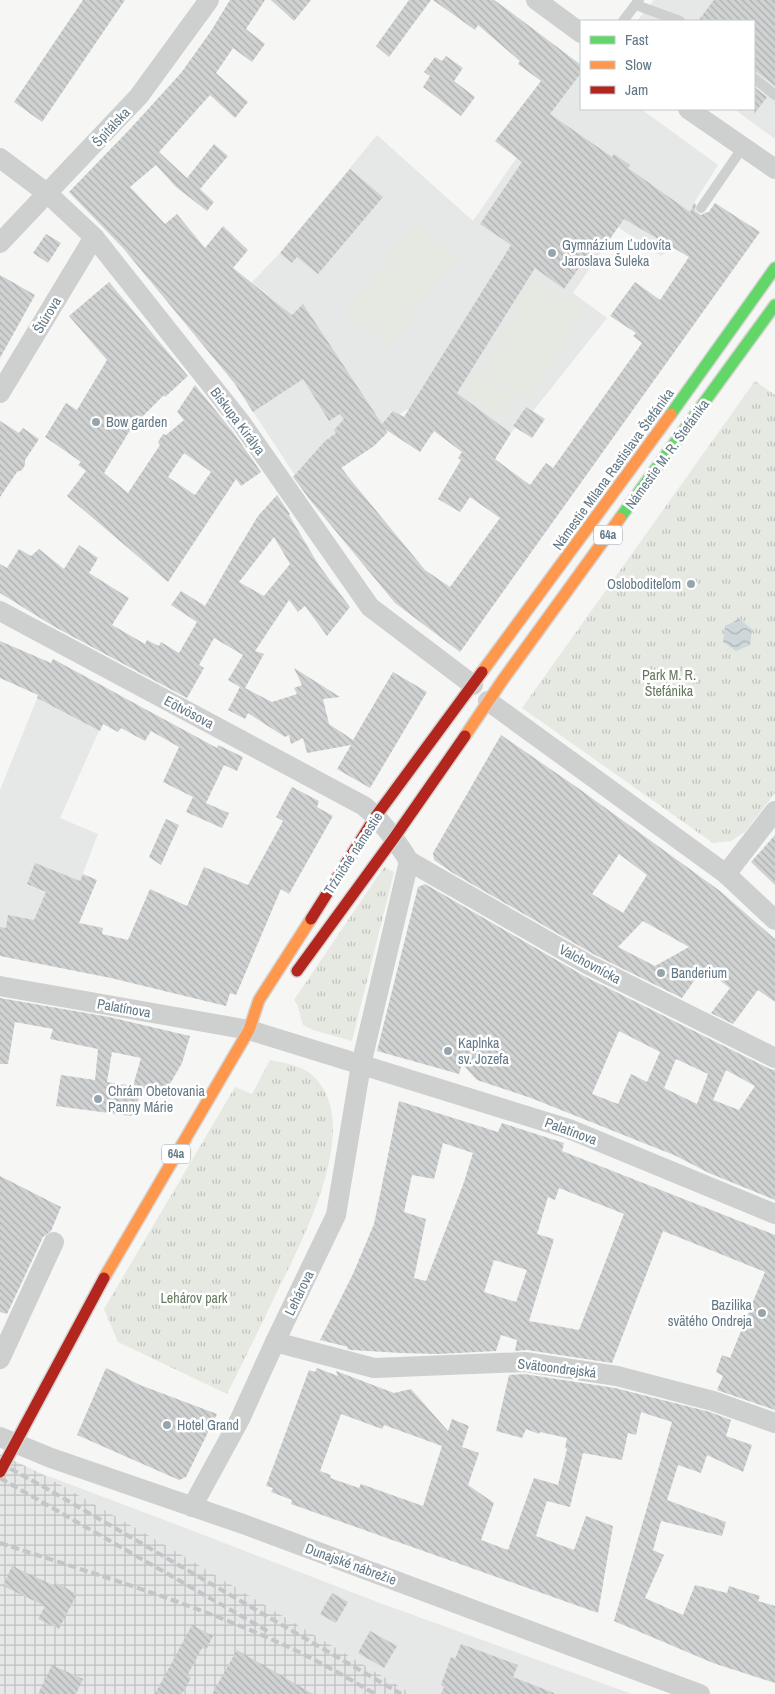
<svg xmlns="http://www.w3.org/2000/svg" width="775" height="1694" font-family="'Archivo Narrow',sans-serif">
  <defs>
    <pattern id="industrial-grid" width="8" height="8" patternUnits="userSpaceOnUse" patternTransform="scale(1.25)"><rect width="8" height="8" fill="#e6e7e7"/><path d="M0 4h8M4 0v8" fill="none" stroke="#bec0c1"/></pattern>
    <pattern id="park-tufts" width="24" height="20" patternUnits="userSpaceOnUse" patternTransform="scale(1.25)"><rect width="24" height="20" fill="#e6e9e2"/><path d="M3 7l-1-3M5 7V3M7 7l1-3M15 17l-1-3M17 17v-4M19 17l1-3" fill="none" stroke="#bec2bd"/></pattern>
    <pattern id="water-waves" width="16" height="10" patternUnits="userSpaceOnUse" patternTransform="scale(1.25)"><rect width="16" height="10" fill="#ced7d9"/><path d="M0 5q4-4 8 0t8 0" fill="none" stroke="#abb3b6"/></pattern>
    <pattern id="building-back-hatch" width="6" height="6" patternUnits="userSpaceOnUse" patternTransform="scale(1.25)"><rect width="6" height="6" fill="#d0d2d2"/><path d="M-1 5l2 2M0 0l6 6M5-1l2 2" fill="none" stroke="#acafb0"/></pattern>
  </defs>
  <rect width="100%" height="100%" fill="#f6f6f4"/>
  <g fill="#e6e7e7">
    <polygon points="654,0 775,0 775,139 734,109 754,109 754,21 637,21"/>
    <polygon points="581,73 581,109 641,109 718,165 694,203 672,247 661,256 618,227 573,293 607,318 533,411 526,407 513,426 515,428 511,433 457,393 526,280 499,265 410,408 400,414 388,432 370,449 342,467 347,475 311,500 235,384 292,315 252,282 280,253 377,135 473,221 535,131"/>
    <polygon points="53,659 116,693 60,818 98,834 80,881 0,956 0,790"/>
    <polygon points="40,1473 183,1527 380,1603 632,1694 412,1694 172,1549"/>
  </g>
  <polygon fill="url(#industrial-grid)" points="0,1454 40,1473 172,1549 412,1694 0,1694"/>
  <g fill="#e6e9e2">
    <polygon points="415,223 458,257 389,345 345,311"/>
    <polygon points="534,277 584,307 530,400 480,371"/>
    <polygon points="476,373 517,398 504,419 462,394"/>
  </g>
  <g fill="url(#park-tufts)">
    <polygon points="755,381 775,395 775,793 745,832 731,841 713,843 522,708"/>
    <polygon points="384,867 394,872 352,1041 313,1030 303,1025 297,1004 294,1000"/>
    <path d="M270,1060C284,1063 301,1065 312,1075C367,1123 299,1247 274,1298C259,1330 243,1362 227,1394L118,1342L104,1309L235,1087L252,1094Z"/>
  </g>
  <polygon fill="url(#water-waves)" points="739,619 752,629 750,645 736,651 723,642 725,626"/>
  <g fill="url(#building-back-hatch)" fill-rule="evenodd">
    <polygon points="83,0 125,0 42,122 14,102"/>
    <path d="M230,0H265L246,29L265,44L252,62L233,48L216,73L248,102L235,118L210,95L159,152L187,178L214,144L228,156L200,189L214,202L207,211L176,187L156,165L130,187L165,224L177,214L205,248L223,226L248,250L233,268L292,315L303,304L382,424L393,411L404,417L511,245L480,224L522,162L495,141L541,81L518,64L520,61L478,25L475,30L433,0H494L508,10L581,65V73L550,114L612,157L614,154L621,159L630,165L628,168L690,212L694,203L696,204L695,211L701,215L707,212L708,213L715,203L760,232L460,652L395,603L310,500L293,477L325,441L336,433L334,430L344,419L340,414L329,421L303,379L253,412L235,384L123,248L69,192L129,130L181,73L211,31ZM624,219L689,257L660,300L635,282L610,316L636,333L633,336L642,343L553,468L546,463L530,485L495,459L511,433L457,393L535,268L564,289L595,245L602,250ZM385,429L420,452L434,431L462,452L458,458L461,460L438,499L460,512L470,497L500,518L450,587L425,570L341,468L374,446L387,433Z"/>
    <polygon points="271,0 311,0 294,21"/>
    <polygon points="409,0 431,0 389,57 376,46"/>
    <polygon points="714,0 775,0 775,86 758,73 754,71 754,21 698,21"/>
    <polygon points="446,56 463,68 454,81 475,97 461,116 423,87 430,76 424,72 435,57 442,61"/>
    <polygon points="754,87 767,97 754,114"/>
    <polygon points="350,169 383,197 318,274 297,257 292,263 280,253"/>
    <polygon points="46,234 61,243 48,263 33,253"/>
    <polygon points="0,275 35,295 0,358"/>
    <path d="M109,282L188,376L165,397L164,395L132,427L104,473L128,493L160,445L158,442L163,434L166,435L184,420L177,412L195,385L233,432L261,472L241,486L236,479L168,582L67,496L86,471L78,465L81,462L45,437L66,403L77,410L107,360L69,316ZM184,453L211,472L195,495L168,477Z"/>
    <polygon points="526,407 545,419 532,438 513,426"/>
    <polygon points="0,421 19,433 23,428 39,439 25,460 25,465 22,470 17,472 0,497"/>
    <path d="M277,495L290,514L289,515L318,564L350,607L327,636L305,606L298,612L289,600L255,651L264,654L245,688L272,702L297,694L294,688L302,685L294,668L340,697L323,699L329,724L353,740L393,672L427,692L370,788L337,769L351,745L307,753L303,738L291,744L289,735L285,737L248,713L245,719L228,710L240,687L228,680L243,655L214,638L199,665L204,668L187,698L53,626L0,593V564L7,568L19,549L31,556L39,549L64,569L79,545L98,558L89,573L129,598L112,625L145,644L147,640L159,646L161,642L179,653L197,622L171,605L181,591L205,606L232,559L258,516ZM274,537L290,564L264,596L239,582Z"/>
    <polygon points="0,641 51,663 53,659 217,748 218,745 243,757 237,771 224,765 206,803 229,813 222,828 186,812 193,797 163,782 179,747 151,731 145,741 121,728 118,732 103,724 100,731 37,698 38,695 0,678"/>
    <path d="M501,735L578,788L720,891L775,939V1002L758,990L733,1024L711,1013L730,988L703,968L682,998L595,955L453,873L434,860L433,853ZM619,854L647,875L623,913L592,894ZM643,921L689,947L655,966L618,947Z"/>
    <polygon points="292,787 319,801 317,807 333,816 289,894 281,889 236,995 230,993 226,1006 111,978 0,956 0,927 6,928 8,915 34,920 46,892 27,884 35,863 80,881 83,874 97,880 79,923 103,928 102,934 128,940 150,889 187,906 204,867 248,885 283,821 276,817"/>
    <polygon points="166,819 179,825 161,865 149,857"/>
    <polygon points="775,835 775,885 751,862"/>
    <path d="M425,884L584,976L770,1069L775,1070V1200L709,1173L674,1155L641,1142L531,1098L477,1080L462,1064L459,1074L377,1051L418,887ZM619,1031L660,1052L647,1082L631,1074L618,1104L592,1094ZM676,1059L708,1074L697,1104L664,1088ZM726,1070L755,1086L739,1110L713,1100Z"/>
    <path d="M0,998L109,1017L190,1036L182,1063L170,1084L167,1098L140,1092L136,1111L131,1116L56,1106L61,1075L95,1080L98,1049L50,1039L53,1029L15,1022L8,1064H0ZM112,1052L141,1058L133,1086L107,1082Z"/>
    <path d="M399,1101L498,1132L502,1123L564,1143L562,1151L775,1235V1410L717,1390L723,1376L716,1372L722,1355L730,1358L765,1272L663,1231L612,1363L527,1350L515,1351L517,1340L501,1335L496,1351L439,1354L401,1353L352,1350L347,1349L348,1347L320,1340L353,1274L374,1224ZM443,1143L473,1153L463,1185L426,1281L414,1278L426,1219L404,1212L412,1175L434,1179ZM559,1188L624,1214L579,1330L529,1321L554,1239L537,1234L548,1197L555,1200ZM494,1260L527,1270L516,1302L484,1292Z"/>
    <polygon points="0,1176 61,1207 51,1231 43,1237 7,1314 0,1312"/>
    <polygon points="106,1368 140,1385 217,1414 186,1477 179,1480 77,1435"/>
    <path d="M317,1368L338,1376L336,1371L394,1393L411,1389L448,1431L452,1419L469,1426L462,1447L479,1453L468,1485L494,1503L481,1540L508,1550L534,1478L558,1485L567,1449L565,1448L567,1438L540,1432L539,1434L526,1429L522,1438L496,1431L509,1375L524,1374L615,1388L710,1412L731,1420L726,1436L752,1445L743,1472L707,1455L701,1473L678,1465L667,1500L726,1522L722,1536L661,1521L653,1550L664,1555L645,1598L683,1615L695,1585L727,1593L729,1586L760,1596L758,1601L775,1606V1683L713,1663L614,1621L672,1422L641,1412L636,1435L628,1433L622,1460L583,1453L570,1507L547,1501L536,1536L574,1550L586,1516L613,1526L598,1613L291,1504L292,1500L271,1492L273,1488L266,1486L309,1370L315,1372ZM341,1414L382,1429L384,1425L442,1446L423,1506L361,1484L359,1488L330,1478L331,1475L320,1471Z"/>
    <polygon points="12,1566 55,1586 56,1583 77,1594 59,1629 38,1619 45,1606 3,1586"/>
    <polygon points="332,1593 348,1602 336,1623 320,1614"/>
    <polygon points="192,1625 213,1636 206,1650 202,1648 187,1676 191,1678 182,1694 155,1694"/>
    <polygon points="370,1631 397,1646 384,1668 358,1653"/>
    <polygon points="461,1644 518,1665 513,1677 554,1693 554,1694 441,1694 444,1687 441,1685 451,1657 455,1659"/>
    <polygon points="237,1650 313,1694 212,1694"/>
    <polygon points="52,1665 83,1679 76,1694 38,1694"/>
  </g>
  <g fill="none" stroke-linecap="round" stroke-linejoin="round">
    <defs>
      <g id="fast">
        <polyline points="671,414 775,268"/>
        <polyline points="620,518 775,305"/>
      </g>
      <g id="slow">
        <polyline points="482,672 671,414"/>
        <polyline points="465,736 502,681 620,518"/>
        <polyline points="104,1278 249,1030 259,1000 311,919"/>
      </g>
      <g id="jam">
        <polyline points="311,919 376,816 482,672"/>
        <polyline points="297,971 394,838 465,736"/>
      </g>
    </defs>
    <use href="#fast" stroke="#d3d4d3" stroke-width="14"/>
    <use href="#slow" stroke="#d3d4d3" stroke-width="14"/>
    <use href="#jam" stroke="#d3d4d3" stroke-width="14"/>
    <g stroke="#cecfcf" stroke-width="10">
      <polyline points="636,5 680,21"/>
      <polyline points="623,21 639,0"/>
      <polyline points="754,78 775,95"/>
      <polyline points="701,208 743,147"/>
    </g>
    <g stroke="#cecfcf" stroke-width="20">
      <polyline points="536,0 581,33"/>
      <polyline points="688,109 775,169"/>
      <polyline points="0,158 48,194 94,237 242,424 370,607 473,685"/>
      <polyline points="0,243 139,96 209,0"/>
      <polyline points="0,393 94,237"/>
      <path d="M0,611L364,806C383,822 396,840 409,861L361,1065L336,1215L275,1342L240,1419L192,1507"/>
      <polyline points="488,701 726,874 775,920"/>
      <polyline points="409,861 589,965 775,1058"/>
      <polyline points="726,874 775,811"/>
      <polyline points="0,986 249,1030 569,1129 775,1214"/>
      <polyline points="275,1342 374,1368 525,1362 617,1376 713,1401 775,1423"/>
      <polyline points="0,1359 54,1242"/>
      <polyline points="0,1437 51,1458 243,1524 700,1694"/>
    </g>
    <use href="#fast" stroke="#63d668" stroke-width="11"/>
    <use href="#slow" stroke="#ff974d" stroke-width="11"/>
    <use href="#jam" stroke="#b3261e" stroke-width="11"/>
    <g stroke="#c3c5c6" stroke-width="4" stroke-dasharray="8 4" stroke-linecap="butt">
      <polyline points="0,1463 51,1491 401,1694"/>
      <polyline points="0,1478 271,1633"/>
      <path d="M0,1543C101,1576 203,1606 299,1652C325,1665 350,1679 375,1694"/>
    </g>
    <defs>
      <polyline id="jam-bridge" points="0,1472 104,1278"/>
    </defs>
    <use href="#jam-bridge" stroke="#d3d4d3" stroke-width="14" stroke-linecap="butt"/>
    <use href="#jam-bridge" stroke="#b3261e" stroke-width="11"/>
  </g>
  <g fill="#96a5ad" stroke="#fff" stroke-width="2">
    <circle cx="552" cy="253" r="5"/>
    <circle cx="96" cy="422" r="5"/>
    <circle cx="691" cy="584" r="5"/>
    <circle cx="661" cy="973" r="5"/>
    <circle cx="448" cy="1051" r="5"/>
    <circle cx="98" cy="1099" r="5"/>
    <circle cx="762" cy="1313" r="5"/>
    <circle cx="167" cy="1425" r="5"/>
  </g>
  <g text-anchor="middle" stroke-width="5" stroke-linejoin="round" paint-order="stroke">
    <g fill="#fff" stroke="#92a1ab" stroke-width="1">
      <rect x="594" y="525.5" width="28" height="19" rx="4"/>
      <rect x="162" y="1144.5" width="28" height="19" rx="4"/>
    </g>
    <g font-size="12" font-weight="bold" fill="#637987">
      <text x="608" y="539">64a</text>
      <text x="176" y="1158">64a</text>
    </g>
    <g font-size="14" fill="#637987" stroke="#fff">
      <text transform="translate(111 127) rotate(-47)" y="5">Špitálska</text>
      <text transform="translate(47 315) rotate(-59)" y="5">Štúrova</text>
      <text transform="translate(238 421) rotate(53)" y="5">Biskupa Királya</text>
      <text transform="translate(667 454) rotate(-54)" y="5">Námestie M. R. Štefánika</text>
      <text transform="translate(613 469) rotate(-54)" y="5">Námestie Milana Rastislava Štefánika</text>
      <text transform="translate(189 712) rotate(28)" y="5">Eötvösova</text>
      <text transform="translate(353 853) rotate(-57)" y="5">Tržničné námestie</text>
      <text transform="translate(590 964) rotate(28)" y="5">Valchovnícka</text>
      <text transform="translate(124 1008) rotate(10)" y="5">Palatínova</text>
      <text transform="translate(571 1131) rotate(20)" y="5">Palatínova</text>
      <text transform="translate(299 1293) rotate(-64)" y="5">Lehárova</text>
      <text transform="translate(557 1368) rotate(7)" y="5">Svätoondrejská</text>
      <text transform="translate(351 1564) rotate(20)" y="5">Dunajské nábrežie</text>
    </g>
    <g font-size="14" fill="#637987" stroke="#fff" text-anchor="start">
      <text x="562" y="250">Gymnázium Ľudovíta<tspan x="562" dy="16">Jaroslava Šuleka</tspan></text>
      <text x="106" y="427">Bow garden</text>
      <text x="681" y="589" text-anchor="end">Osloboditeľom</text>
      <text x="671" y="978">Banderium</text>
      <text x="458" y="1048">Kaplnka<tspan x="458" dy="16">sv. Jozefa</tspan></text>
      <text x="108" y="1096">Chrám Obetovania<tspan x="108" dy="16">Panny Márie</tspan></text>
      <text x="752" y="1310" text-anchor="end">Bazilika<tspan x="752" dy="16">svätého Ondreja</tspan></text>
      <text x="177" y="1430">Hotel Grand</text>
    </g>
    <g font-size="14" fill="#66785f" stroke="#fff">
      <text x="669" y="680">Park M. R.<tspan x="669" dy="16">Štefánika</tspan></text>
      <text x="194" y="1303">Lehárov park</text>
    </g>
  </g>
  <rect x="580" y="20" width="175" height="90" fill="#ffffff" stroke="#c1c9cf"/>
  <rect x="590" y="36" width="25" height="8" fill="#63d668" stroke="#c1c9cf"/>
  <text x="625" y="45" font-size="15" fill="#637987">Fast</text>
  <rect x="590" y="61" width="25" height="8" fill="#ff974d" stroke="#c1c9cf"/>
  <text x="625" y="70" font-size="15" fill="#637987">Slow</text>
  <rect x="590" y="86" width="25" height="8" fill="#b3261e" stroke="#c1c9cf"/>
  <text x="625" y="95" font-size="15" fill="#637987">Jam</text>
</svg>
